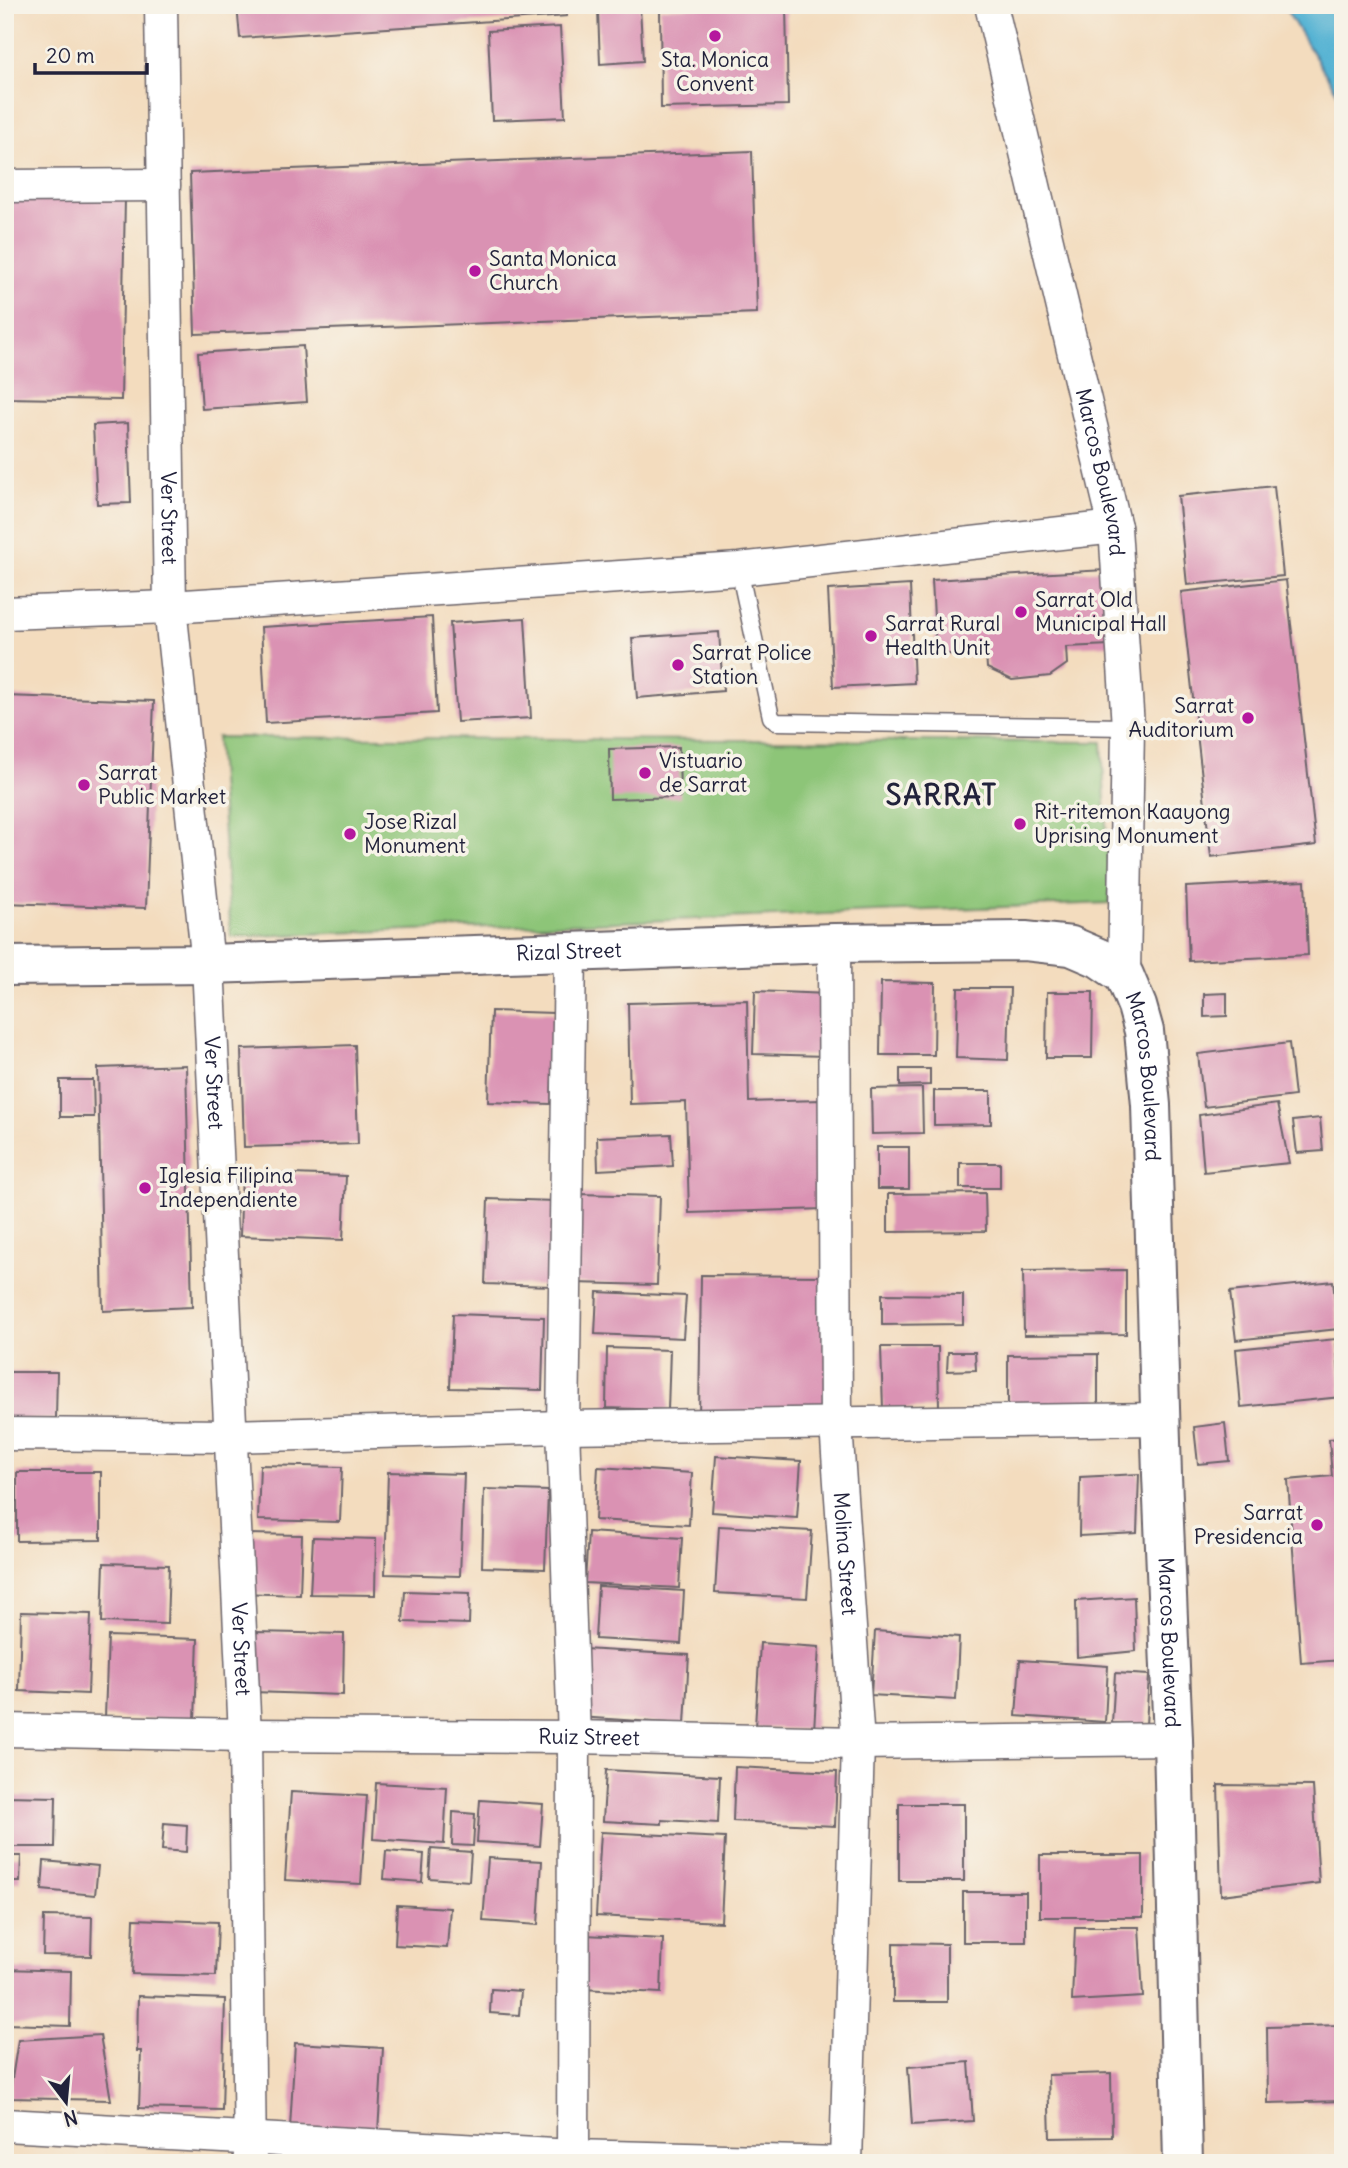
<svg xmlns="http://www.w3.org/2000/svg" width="1348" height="2168" font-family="Delius,sans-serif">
  <rect width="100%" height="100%" fill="#f7f3e8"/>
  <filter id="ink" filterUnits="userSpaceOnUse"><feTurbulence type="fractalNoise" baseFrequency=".0143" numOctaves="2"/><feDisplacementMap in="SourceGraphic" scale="14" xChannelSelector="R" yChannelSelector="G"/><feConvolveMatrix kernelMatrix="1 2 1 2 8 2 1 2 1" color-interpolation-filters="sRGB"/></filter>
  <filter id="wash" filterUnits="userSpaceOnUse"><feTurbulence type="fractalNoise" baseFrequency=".00686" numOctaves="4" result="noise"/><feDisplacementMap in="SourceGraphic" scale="28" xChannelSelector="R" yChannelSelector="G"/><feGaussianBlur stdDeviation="1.57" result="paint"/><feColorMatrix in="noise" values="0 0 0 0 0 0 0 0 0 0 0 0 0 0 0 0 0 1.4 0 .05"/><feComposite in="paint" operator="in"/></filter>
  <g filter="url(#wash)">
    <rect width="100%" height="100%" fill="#f3dcbe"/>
    <polygon fill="#8dc578" stroke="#58745a" stroke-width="2" points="217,737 1102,742 1110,903 231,937"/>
    <polygon fill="#55b2d3" stroke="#3c6a87" stroke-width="2" points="1283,5 1343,5 1343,102"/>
    <g id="blocks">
      <g fill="#da92b3">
        <polygon points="237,5 566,5 567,16 240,38"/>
        <polygon points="786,5 788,105 661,108 660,8"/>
        <polygon points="640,7 643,61 600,64 598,10"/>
        <polygon points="560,27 565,117 492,120 488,31"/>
        <polygon points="752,151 757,313 195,334 190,173"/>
        <polygon points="5,196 125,198 121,400 5,398"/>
        <polygon points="303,346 307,402 202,409 198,353"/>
        <polygon points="128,423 131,503 97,504 93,425"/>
        <polygon points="1274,486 1283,576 1187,585 1178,496"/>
        <polygon points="1105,570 1110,645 1066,647 1067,664 1050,676 1012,680 987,668 986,652 936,655 932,580"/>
        <polygon points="1286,580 1316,845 1211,857 1181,592"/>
        <polygon points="910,585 914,683 833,687 828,590"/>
        <polygon points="432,617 437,713 266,723 261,627"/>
        <polygon points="525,618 531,718 457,722 450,623"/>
        <polygon points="719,632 723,691 637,698 632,638"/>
        <polygon points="5,696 154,701 146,908 5,903"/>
        <polygon points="679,747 680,797 610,799 609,749"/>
        <polygon points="1305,881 1308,955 1189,961 1186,887"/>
        <polygon points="881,982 935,983 934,1055 880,1055"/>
        <polygon points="958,988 1010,988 1008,1060 956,1058"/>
        <polygon points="755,991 828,994 826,1056 753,1054"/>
        <polygon points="1047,992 1093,992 1092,1058 1046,1058"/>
        <polygon points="1227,993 1227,1016 1204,1017 1204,994"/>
        <polygon points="747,1000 749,1102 822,1100 825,1209 689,1213 686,1102 630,1104 628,1003"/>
        <polygon points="491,1011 554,1013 551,1104 488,1102"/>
        <polygon points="1289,1043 1295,1096 1204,1107 1198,1054"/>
        <polygon points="355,1045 358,1144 244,1147 241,1049"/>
        <polygon points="186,1065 192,1307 103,1311 98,1068"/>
        <polygon points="900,1069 930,1069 930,1085 900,1086"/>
        <polygon points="60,1080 93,1080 94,1117 60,1117"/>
        <polygon points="922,1088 923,1133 872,1134 871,1089"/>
        <polygon points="934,1091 991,1091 991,1124 934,1125"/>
        <polygon points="1277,1104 1289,1163 1204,1172 1199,1115"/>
        <polygon points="1320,1118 1323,1151 1297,1153 1293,1121"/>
        <polygon points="671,1134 673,1166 598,1170 597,1137"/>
        <rect x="877" y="1147" width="32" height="42"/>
        <rect x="960" y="1163" width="40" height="25"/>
        <polygon points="242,1172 346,1176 343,1240 240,1236"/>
        <polygon points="985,1193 986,1231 888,1232 888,1194"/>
        <polygon points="577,1194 660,1196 657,1285 573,1283"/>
        <polygon points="488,1199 555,1201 553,1286 485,1284"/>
        <polygon points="1126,1270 1126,1334 1024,1335 1023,1271"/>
        <polygon points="701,1275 829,1276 828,1419 699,1418"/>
        <polygon points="1333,1281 1338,1329 1236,1340 1230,1292"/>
        <polygon points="597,1292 686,1296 683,1338 595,1334"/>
        <polygon points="882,1294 963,1295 963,1324 882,1325"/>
        <polygon points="453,1314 544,1317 542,1390 450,1388"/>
        <polygon points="1336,1339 1341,1397 1241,1407 1236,1349"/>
        <polygon points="881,1347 938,1347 939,1408 883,1409"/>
        <polygon points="607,1348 670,1350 668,1410 606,1408"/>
        <polygon points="948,1352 975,1352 976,1370 947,1371"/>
        <polygon points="1098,1354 1098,1407 1008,1409 1008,1355"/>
        <polygon points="5,1372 57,1372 56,1419 5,1419"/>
        <polygon points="1225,1423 1229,1461 1198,1464 1194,1427"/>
        <polygon points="1343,1438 1343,1660 1301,1663 1288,1480 1332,1476 1329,1439"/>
        <polygon points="716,1456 801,1461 797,1518 712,1512"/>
        <polygon points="260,1465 342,1467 340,1522 258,1520"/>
        <polygon points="598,1467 692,1473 689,1525 595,1520"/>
        <polygon points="17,1472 101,1472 101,1540 17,1541"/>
        <polygon points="388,1472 464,1474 460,1576 385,1574"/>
        <polygon points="1139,1474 1137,1533 1079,1536 1080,1477"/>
        <polygon points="484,1489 548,1491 545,1569 482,1567"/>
        <polygon points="719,1526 812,1531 807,1598 715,1593"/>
        <polygon points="588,1532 682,1538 679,1588 585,1583"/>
        <polygon points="244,1534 302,1535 300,1595 242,1593"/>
        <polygon points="313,1537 376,1539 375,1595 310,1594"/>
        <polygon points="104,1563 169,1565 167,1624 102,1622"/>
        <polygon points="598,1586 684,1591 681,1644 595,1639"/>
        <polygon points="405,1591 470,1593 469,1624 403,1622"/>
        <polygon points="1134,1597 1136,1651 1077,1657 1076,1601"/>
        <polygon points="21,1612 91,1614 88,1694 19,1691"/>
        <polygon points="875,1631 959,1637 956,1700 871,1695"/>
        <polygon points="255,1632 344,1634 343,1695 253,1692"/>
        <polygon points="108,1636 198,1639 195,1720 105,1717"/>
        <polygon points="760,1643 819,1647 814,1730 755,1727"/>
        <polygon points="583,1649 689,1655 685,1724 578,1717"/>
        <polygon points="1020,1660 1108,1666 1105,1722 1016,1716"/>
        <polygon points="1115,1673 1149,1675 1146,1725 1112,1723"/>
        <polygon points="735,1767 837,1772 835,1826 733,1821"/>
        <polygon points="606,1770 720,1776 718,1823 662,1820 662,1824 603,1821"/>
        <polygon points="376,1783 447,1787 444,1844 373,1839"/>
        <polygon points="1218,1785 1313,1786 1319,1883 1221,1895"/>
        <polygon points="291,1792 367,1796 361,1884 285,1880"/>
        <polygon points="5,1796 56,1797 55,1847 5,1847"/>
        <polygon points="480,1800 543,1804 540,1846 477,1842"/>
        <rect x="899" y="1804" width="65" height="77"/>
        <polygon points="453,1812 475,1814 473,1846 452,1845"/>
        <polygon points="164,1823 187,1825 186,1852 162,1850"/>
        <polygon points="601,1832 725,1838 721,1922 596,1916"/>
        <polygon points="431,1849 471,1852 469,1881 429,1878"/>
        <polygon points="386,1851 424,1854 422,1882 384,1879"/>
        <rect x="1040" y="1855" width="103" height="62"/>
        <polygon points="5,1856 21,1856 20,1882 5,1882"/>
        <polygon points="488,1858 542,1861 538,1925 483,1921"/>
        <polygon points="44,1861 98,1866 95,1895 42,1890"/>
        <rect x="963" y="1892" width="63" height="50"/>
        <polygon points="397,1905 450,1908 447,1948 395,1945"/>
        <polygon points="44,1916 92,1917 91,1956 43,1955"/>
        <polygon points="134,1919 218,1922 216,1976 132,1974"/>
        <polygon points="1075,1927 1139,1927 1143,1997 1072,2001"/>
        <polygon points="585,1935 663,1939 661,1993 582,1989"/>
        <polygon points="893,1943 947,1944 947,2002 893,2002"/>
        <polygon points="5,1969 71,1971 70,2026 5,2024"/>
        <polygon points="491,1989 521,1991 519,2015 490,2013"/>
        <polygon points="138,1996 225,1999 222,2110 139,2108 141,2051 137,2051"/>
        <polygon points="1343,2025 1343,2101 1268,2103 1267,2027"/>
        <polygon points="100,2035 111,2100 9,2098 18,2040"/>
        <polygon points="295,2043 383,2048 378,2133 290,2128"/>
        <polygon points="969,2062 973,2121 912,2125 908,2067"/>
        <polygon points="1111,2073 1112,2137 1050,2138 1048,2075"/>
      </g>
    </g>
  </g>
  <g filter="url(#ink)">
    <use href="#blocks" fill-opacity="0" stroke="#6b6369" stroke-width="2"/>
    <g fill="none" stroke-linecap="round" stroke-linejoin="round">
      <defs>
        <polyline id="lane" points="739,569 771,717 776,722 1128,727"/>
        <g id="street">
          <path id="s1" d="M161,5L170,607L208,964L245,1735L250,2163"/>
          <path id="s2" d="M991,5L1115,527L1128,727L1124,975"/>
          <polyline points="5,186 164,185"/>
          <polyline points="5,613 170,607 739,569 1115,527"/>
          <path id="s3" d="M834,943L836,1425L858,1743L846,2163"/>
          <polyline points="570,952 563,1427 574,1737 573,2163"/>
          <polyline points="5,1434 230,1436 563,1427 1160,1419"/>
          <path id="s4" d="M5,1730L245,1735L574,1737L858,1743L1173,1739"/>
          <polyline points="5,2125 573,2156 839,2163"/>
        </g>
        <g id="secondary">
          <path id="s5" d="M5,966L208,964L834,943L1025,941L1071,946L1099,958L1124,975L1137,1006L1144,1031L1151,1105L1162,1475L1173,1739L1183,2163"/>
        </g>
      </defs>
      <use href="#lane" stroke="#6b6369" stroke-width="19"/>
      <use href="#street" stroke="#6b6369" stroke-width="35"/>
      <use href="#secondary" stroke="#6b6369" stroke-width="42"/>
      <use href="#lane" stroke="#fff" stroke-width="16"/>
      <use href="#street" stroke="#fff" stroke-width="32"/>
      <use href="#secondary" stroke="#fff" stroke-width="38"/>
    </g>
  </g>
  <g fill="#b5179e" stroke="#f7f3e8" stroke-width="2.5">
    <circle cx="715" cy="36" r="7"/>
    <circle cx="475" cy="271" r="7"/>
    <circle cx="1021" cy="612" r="7"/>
    <circle cx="871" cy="636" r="7"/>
    <circle cx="678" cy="665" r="7"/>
    <circle cx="1248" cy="718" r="7"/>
    <circle cx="645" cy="773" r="7"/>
    <circle cx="84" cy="785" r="7"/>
    <circle cx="1020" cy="824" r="7"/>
    <circle cx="350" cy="834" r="7"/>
    <circle cx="145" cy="1188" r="7"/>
    <circle cx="1317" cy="1525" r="7"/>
  </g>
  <g text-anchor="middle" stroke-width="7" stroke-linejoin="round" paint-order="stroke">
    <g font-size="21" fill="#22223b" stroke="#f7f3e8" text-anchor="start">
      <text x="715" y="67" text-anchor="middle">Sta. Monica<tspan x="715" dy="24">Convent</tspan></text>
      <text x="489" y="266">Santa Monica<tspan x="489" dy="24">Church</tspan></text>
      <text x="1035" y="607">Sarrat Old<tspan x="1035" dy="24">Municipal Hall</tspan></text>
      <text x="885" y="631">Sarrat Rural<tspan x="885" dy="24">Health Unit</tspan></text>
      <text x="692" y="660">Sarrat Police<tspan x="692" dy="24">Station</tspan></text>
      <text x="1234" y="713" text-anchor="end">Sarrat<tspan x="1234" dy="24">Auditorium</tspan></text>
      <text x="659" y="768">Vistuario<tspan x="659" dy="24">de Sarrat</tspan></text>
      <text x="98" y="780">Sarrat<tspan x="98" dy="24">Public Market</tspan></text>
      <text x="1034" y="819">Rit-ritemon Kaayong<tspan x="1034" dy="24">Uprising Monument</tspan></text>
      <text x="364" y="829">Jose Rizal<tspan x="364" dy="24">Monument</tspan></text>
      <text x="159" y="1183">Iglesia Filipina<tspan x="159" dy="24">Independiente</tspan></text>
      <text x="1303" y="1520" text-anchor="end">Sarrat<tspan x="1303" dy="24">Presidencia</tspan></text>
    </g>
    <g font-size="21" fill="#22223b" stroke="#f7f3e8">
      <text dy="7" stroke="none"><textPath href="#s2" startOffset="480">Marcos Boulevard</textPath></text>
      <text dy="7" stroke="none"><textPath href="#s1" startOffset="513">Ver Street</textPath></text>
      <text dy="7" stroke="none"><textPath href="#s5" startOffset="564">Rizal Street</textPath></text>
      <text dy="7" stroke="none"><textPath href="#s5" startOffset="1232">Marcos Boulevard</textPath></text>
      <text dy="7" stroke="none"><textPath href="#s1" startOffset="1080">Ver Street</textPath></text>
      <text dy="7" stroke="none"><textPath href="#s3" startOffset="611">Molina Street</textPath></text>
      <text dy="7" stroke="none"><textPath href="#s5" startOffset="1799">Marcos Boulevard</textPath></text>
      <text dy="7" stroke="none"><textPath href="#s1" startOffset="1647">Ver Street</textPath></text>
      <text dy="7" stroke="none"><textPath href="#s4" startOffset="584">Ruiz Street</textPath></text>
    </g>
    <g font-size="28" font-weight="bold" letter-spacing="2" fill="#22223b" stroke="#f7f3e8">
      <text x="942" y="805">SARRAT</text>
    </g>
  </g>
  <rect width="1348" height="2168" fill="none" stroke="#f7f3e8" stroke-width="28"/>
  <g transform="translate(66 2102) rotate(164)" stroke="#f7f3e8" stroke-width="5" paint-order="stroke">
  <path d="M0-5L12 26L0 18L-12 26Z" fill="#22223b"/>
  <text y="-10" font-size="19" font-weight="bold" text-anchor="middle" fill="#22223b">N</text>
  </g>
  <path d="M35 63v10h112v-10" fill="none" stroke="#22223b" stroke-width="3.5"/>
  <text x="46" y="63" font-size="21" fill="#22223b" stroke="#f7f3e8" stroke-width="5" paint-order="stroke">20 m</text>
</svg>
